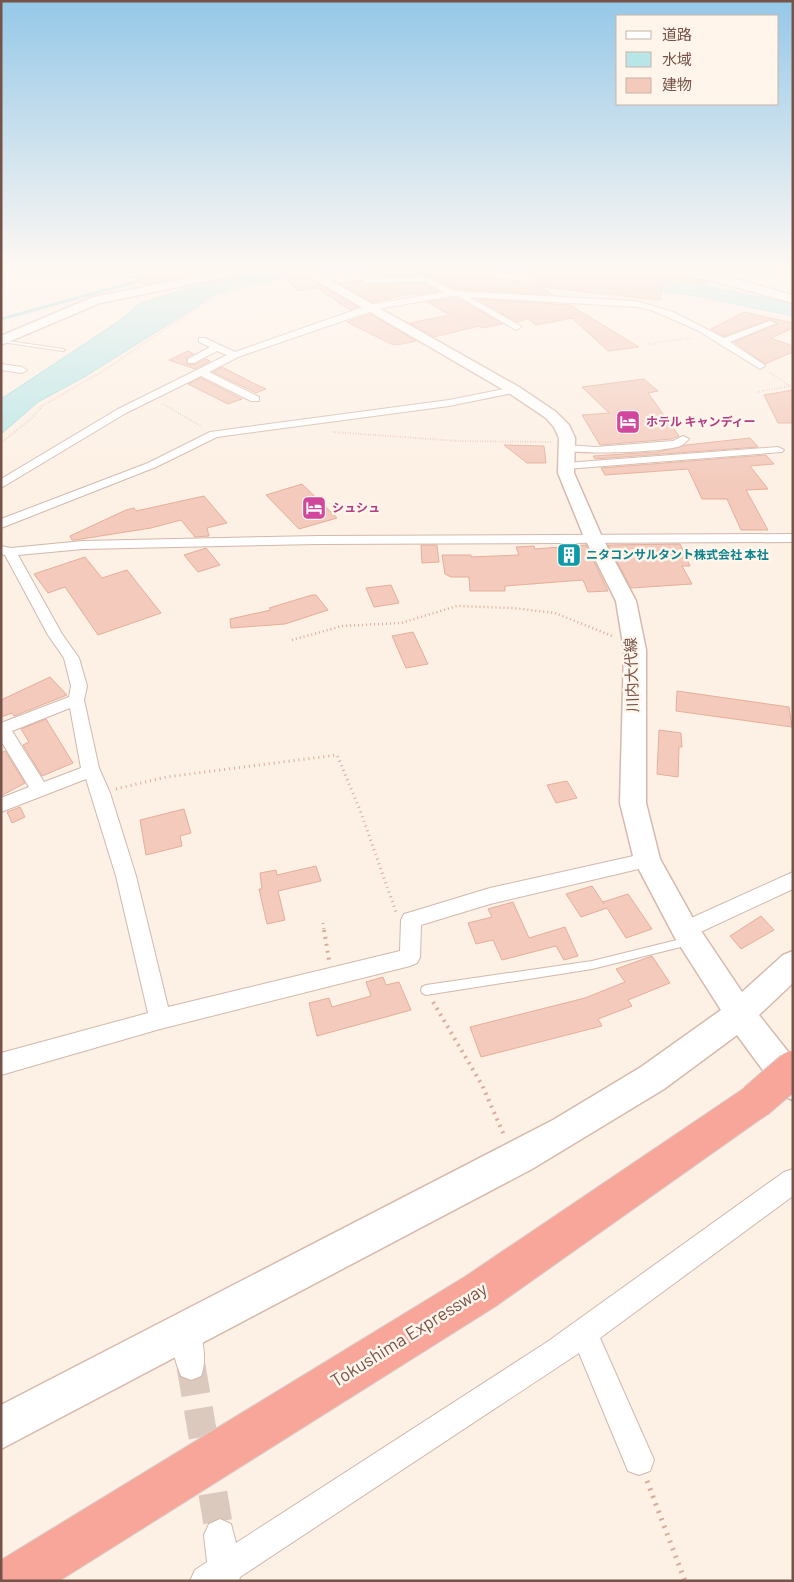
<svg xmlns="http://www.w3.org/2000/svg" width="794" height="1582" font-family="Barlow,'Noto Sans JP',sans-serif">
  <rect width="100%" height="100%" fill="#fdf0e4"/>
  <polygon fill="#b8e6e7" stroke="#9ed8d9" points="325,266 507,266 635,277 706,286 793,304 793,316 701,297 612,284 442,266 325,273 265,281 218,293 86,376 38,402 1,434 1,399 119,321 140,303 226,277 273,273"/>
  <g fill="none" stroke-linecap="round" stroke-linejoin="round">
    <polyline stroke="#9ed8d9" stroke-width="3" points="1,319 146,279"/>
  </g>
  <g fill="#f3cabb" stroke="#e6ae9b">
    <polygon points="111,266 154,266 124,273"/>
    <polygon points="176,266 209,266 210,270 145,285 133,278"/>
    <polygon points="275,266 289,266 358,307 350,310 317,288 298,291"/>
    <polygon points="535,266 615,266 641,268 707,282 704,284 663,278 660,300 541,287 553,295 454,289 425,274 384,275 436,273 437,278 449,275 455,278 459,274 529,282"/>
    <polygon points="362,280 362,283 367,285 424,283 438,291 415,295 412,294 373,302 339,283"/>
    <polygon points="457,298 503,324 482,328 479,326 434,337 410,323 450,315 427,302"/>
    <polygon points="477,299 570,305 639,347 608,351 572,318 536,325 528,319 517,322"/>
    <polygon points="744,312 793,323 793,328 771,338 793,346 793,352 765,364 734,342 778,324 770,319 724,336 711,329"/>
    <polygon points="370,314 416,341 397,345 391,344 347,322"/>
    <polygon points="188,351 194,354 187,357 187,364 195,365 206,359 210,361 195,369 169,360"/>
    <polygon points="222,367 253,383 266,389 256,393 213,372"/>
    <polygon points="201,378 242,399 228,404 188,384"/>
    <polygon points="644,379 658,391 648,393 679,436 672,439 600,445 582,415 609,413 582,387"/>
    <polygon points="793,390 793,423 778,423 764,395"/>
    <polygon points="750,438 758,447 595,459 593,456 657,452 686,445"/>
    <polygon points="504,445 544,446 546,463 527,463"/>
    <polygon points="766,455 774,464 750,466 768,489 746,490 768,530 741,530 727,499 702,499 688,469 605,475 601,468"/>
    <polygon points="302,484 337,518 299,529 266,495"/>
    <polygon points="204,496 227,523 207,528 209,536 195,537 181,520 151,528 75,540 72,540 70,536 126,510 134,508 136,511"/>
    <polygon points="680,544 690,566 682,566 692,584 631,588 608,545"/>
    <polygon points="421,545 437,545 439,562 422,563"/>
    <polygon points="586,545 608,591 588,592 583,580 505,586 505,591 470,591 469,577 451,577 445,574 442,555 471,555 471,557 519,555 516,547 534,546 535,549"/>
    <polygon points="206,548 220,565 198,572 184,555"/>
    <polygon points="85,557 102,578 127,570 161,613 98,635 65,587 48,593 34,574"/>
    <polygon points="391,585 399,603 374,607 366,588"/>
    <polygon points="312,595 316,595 328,610 285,624 231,628 230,619 271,610 269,608"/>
    <polygon points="413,632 428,664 406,668 392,636"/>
    <polygon points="50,677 67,695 14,716 12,713 1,717 1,700"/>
    <polygon points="677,691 789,707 792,727 676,711"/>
    <polygon points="46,719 73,763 42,776 23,745 29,742 21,729"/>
    <polygon points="659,730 681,733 682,747 679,747 678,777 657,774"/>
    <polygon points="5,751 25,783 1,796 1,753"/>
    <polygon points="567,781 577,798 556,803 547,785"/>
    <polygon points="20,807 25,817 12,823 7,812"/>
    <polygon points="184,809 191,833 180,836 182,846 146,855 140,820"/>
    <polygon points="316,866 321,881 278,891 285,920 267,924 259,889 262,889 260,873 276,870 277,875"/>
    <polygon points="592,886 604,904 603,902 628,894 652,929 626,938 607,908 581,917 566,894"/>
    <polygon points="513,902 529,938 565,927 578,956 564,960 556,946 502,960 493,940 476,944 468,923 492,917 488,909"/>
    <polygon points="761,916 774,930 741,949 730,936"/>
    <polygon points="652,956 670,983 628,1000 632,1006 598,1019 602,1026 481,1057 470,1027 585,998 625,982 616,969"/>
    <polygon points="383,977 386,985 399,982 411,1010 317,1036 309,1003 329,998 332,1007 371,996 366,982"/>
  </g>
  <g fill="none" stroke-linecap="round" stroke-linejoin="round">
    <polyline stroke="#dbc9bd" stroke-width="29" stroke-dasharray="29 14" stroke-linecap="butt" points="191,1366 220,1535"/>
    <defs>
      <g id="lane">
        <polygon points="1,340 63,349 65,350 63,351 2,342"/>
        <polygon points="689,937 693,938 694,941 693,944 592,969 426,995 422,993 421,990 422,987 426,985 592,961"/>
      </g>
      <g id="street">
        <polygon points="161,266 174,266 122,279 118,277"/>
        <polygon points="713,266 727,266 730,268 726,270"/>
        <polygon points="425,276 454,291 636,301 673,312 724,338 769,321 776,323 730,342 763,364 765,366 760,369 697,330 651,310 636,307 469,297 519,325 521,327 516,330 458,296 452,296 378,309 238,357 209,372 259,397 259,401 251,401 201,376 126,413 1,488 1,479 118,409 227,355 217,351 194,363 188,363 188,359 210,347 199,342 199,338 205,338 235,352 369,305 444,292 424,281 367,283 363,281 367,279"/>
        <polygon points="1,364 22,367 27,370 22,373 1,370"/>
        <polygon points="514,387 518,388 518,392 449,406 217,437 156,467 1,528 1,519 148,463 210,432 449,400"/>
        <path d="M683,436L689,439C686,442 683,445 680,446C667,452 568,456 560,448L566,445L596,447L673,441Z"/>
        <polygon points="778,447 784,450 782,452 566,469 560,466 566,463"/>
        <path d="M793,534V542L318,544L83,549L18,555L62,634L79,658L87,686L84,700L99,768L110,793L136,876L168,1007L400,951L401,920L404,914L411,912L490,888L647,853L654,855L656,860L654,865L647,867L490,904L421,925L420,957L417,963L410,966L160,1029L1,1075V1053L148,1013L116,876L86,779L1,812V798L29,787L1,741V723L69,697L71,686L64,658L48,635L5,555L1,554V546L11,548L83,541L318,536ZM70,708L81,768L44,782L12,731Z"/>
        <polygon points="793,872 793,889 692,936 685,938 678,936 675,930 678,924"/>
        <polygon points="793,1169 793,1196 600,1338 654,1460 650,1471 639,1475 628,1471 579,1353 240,1577 239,1581 190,1581 195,1570 207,1562 204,1535 209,1524 220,1519 231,1524 236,1543 547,1342 784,1172"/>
        <path d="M185,1314L195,1318C202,1335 208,1359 201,1376L191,1380L181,1376C174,1359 168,1335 175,1318Z"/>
      </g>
      <g id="secondary">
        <polygon points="251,266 273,266 267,269 100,303 1,345 1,336 93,297"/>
        <polygon points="291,266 305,266 519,387 556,412 569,425 575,438 574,473 602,537 636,601 646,650 646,803 660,859 695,922 742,992 783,955 793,951 793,983 759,1015 793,1058 793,1100 781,1095 737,1035 664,1089 532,1169 1,1449 1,1405 553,1120 641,1067 721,1010 675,938 634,860 620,803 624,650 616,601 584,537 558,473 559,438 554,427 546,418 509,393"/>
        <path d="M641,266C692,263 744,282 793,295V303L709,280L647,269Z"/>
      </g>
      <polygon id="highway" points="756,1083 769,1089 774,1101 769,1113 496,1306 59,1581 1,1581 1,1560 466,1276 743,1089"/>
    </defs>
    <use href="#lane" stroke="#d1b8ad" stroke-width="2"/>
    <use href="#street" stroke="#d1b8ad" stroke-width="2"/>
    <use href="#secondary" stroke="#d7b9ac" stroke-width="3"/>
    <use href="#highway" stroke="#d9cfcc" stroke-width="2"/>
    <g stroke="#d8ad9e" stroke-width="2" stroke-dasharray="0.5 2" stroke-linecap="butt">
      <polyline points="104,266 114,272"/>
      <polyline points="1,268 31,266"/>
      <polyline points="648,344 692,338"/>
      <polyline points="757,392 790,386 769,372"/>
      <polyline points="163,404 201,426"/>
      <polyline points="333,432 458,441 552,442"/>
      <polyline points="1,443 33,417 42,406 103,371 201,305 221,295 260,284 297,280"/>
    </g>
    <polyline stroke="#d8ad9e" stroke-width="2.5" stroke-dasharray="1 3" stroke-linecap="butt" points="292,640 342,626 401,623 457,606 513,608 555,613 612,636"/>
    <g stroke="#d8ad9e" stroke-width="3" stroke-dasharray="1 4" stroke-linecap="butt">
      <polyline points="116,789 166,777 337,755 360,810 396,912"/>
      <polyline points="323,923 324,931"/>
    </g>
    <g stroke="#d8ad9e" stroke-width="4" stroke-dasharray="2 5" stroke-linecap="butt">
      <polyline points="324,930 329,960"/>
      <polyline points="433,1002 482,1085 504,1135"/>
    </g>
    <polyline stroke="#d8ad9e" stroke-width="5" stroke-dasharray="2 6" stroke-linecap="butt" points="647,1481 685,1581"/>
    <use href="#lane" fill="#fff" fill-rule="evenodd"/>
    <use href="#street" fill="#fff" fill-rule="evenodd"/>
    <use href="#secondary" fill="#fff" fill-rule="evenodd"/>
    <use href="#highway" fill="#f8a69a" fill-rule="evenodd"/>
    <defs>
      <polyline id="highway-bridge" points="756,1101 793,1069"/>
    </defs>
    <use href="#highway-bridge" stroke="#d9cfcc" stroke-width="38" stroke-linecap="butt"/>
    <use href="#highway-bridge" stroke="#f8a69a" stroke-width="36"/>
  </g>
  <linearGradient id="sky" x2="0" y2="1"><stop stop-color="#95c8e8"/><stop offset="0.55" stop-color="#fef8f3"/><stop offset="1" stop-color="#fef8f3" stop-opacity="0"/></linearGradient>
  <rect width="794" height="487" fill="url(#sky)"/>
  <defs>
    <symbol id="hotel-square" viewBox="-11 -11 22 22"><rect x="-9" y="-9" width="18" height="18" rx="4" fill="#d1479c" stroke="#fff5eb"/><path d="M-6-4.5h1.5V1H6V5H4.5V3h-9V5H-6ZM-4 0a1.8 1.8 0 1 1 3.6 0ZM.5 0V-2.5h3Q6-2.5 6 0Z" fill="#fff"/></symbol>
    <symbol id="building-square" viewBox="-11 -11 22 22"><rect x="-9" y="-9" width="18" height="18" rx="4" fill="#0f9aa8" stroke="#fff5eb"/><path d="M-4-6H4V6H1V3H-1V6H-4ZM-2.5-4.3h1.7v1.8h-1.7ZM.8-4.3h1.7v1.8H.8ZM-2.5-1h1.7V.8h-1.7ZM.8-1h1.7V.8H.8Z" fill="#fff"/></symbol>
  </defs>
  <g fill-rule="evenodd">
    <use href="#hotel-square" x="614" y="408" width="28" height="28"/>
    <use href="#hotel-square" x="300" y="494" width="28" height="28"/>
    <use href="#building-square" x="555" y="541" width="28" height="28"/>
  </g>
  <g text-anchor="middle" stroke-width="5" stroke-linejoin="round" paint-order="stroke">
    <g font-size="12" font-weight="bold" fill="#b23c85" stroke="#fff5eb" text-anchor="start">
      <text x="646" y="426">ホテル キャンディー</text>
      <text x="332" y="512">シュシュ</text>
    </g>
    <g font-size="12" font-weight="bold" fill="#0d838f" stroke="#fff5eb" text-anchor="start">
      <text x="586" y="559">ニタコンサルタント株式会社 本社</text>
    </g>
    <g font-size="15" fill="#765349" stroke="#fff5eb">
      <text transform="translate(632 675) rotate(-92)" y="5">川内大代線</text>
    </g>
    <g font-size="18" fill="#765349" stroke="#fff5eb">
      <text transform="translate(409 1335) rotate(-32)" y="6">Tokushima Expressway</text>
    </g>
  </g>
  <rect width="794" height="1582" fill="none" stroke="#765349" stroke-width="5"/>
  <rect x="616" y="15" width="162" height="90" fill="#fff5eb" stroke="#c8b4aa"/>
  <rect x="626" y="31" width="25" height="8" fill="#ffffff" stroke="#c8b4aa"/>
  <text x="662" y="40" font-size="15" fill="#765349">道路</text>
  <rect x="626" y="52" width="25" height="15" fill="#b8e6e7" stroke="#c8b4aa"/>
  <text x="662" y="65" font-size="15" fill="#765349">水域</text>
  <rect x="626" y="78" width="25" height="15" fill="#f3cabb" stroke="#c8b4aa"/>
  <text x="662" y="90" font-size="15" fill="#765349">建物</text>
</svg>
